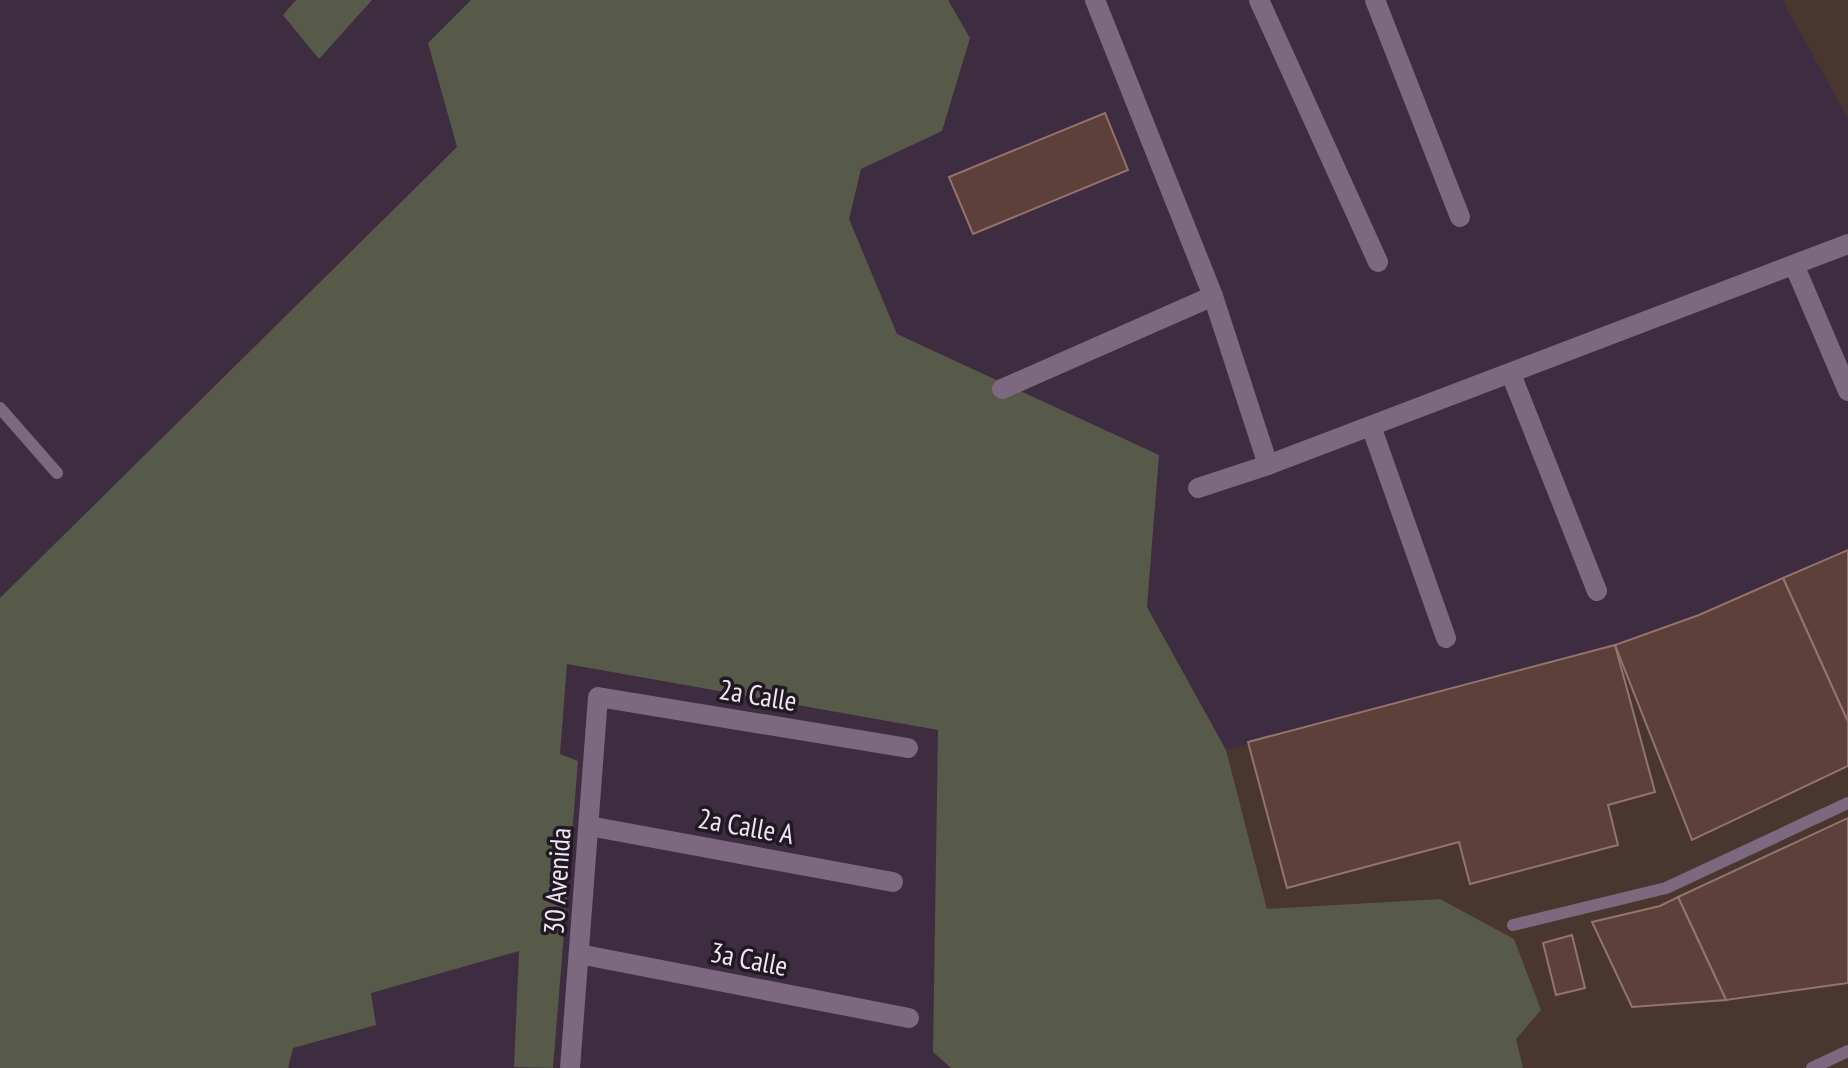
<svg xmlns="http://www.w3.org/2000/svg" width="1848" height="1068" font-family="'PT Sans Narrow',sans-serif">
  <rect width="100%" height="100%" fill="#3e2c41"/>
  <g fill="#49372f">
    <polygon points="1782,0 1848,0 1848,118"/>
    <polygon points="1848,550 1848,1068 1523,1068 1516,1039 1439,899 1267,909 1226,750 1616,645 1699,615"/>
  </g>
  <g fill="#585a49">
    <polygon points="296,0 372,0 319,59 283,15"/>
    <polygon points="471,0 948,0 970,38 942,131 861,169 849,219 897,334 1159,455 1147,607 1226,750 1267,909 1440,899 1514,939 1541,1010 1516,1039 1523,1068 951,1068 933,1052 938,730 567,664 560,754 578,761 553,1068 514,1067 519,951 371,993 376,1025 293,1048 288,1068 0,1068 0,598 457,147 428,43"/>
  </g>
  <g fill="#5e403a" stroke="#94736d" stroke-width="2">
    <polygon points="1105,113 1128,170 973,234 949,177"/>
    <polygon points="1848,550 1848,722 1783,578"/>
    <polygon points="1783,578 1848,722 1848,766 1692,840 1615,645 1699,615"/>
    <polygon points="1615,645 1655,792 1608,805 1618,845 1470,884 1459,842 1287,888 1248,742"/>
    <polygon points="1848,818 1848,983 1726,1000 1678,897"/>
    <polygon points="1678,897 1726,1000 1632,1007 1592,922 1660,906"/>
    <polygon points="1572,935 1585,988 1556,995 1543,943"/>
  </g>
  <g fill="none" stroke-linecap="round" stroke-linejoin="round">
    <g stroke="#7c687f" stroke-width="12">
      <polyline points="0,408 57,473"/>
      <polyline points="1513,925 1666,888 1848,803"/>
      <polyline points="1812,1068 1848,1051"/>
    </g>
    <g stroke="#7c687f" stroke-width="20">
      <polyline points="1095,0 1213,296 1268,465"/>
      <polyline points="1259,0 1378,262"/>
      <polyline points="1375,0 1460,217"/>
      <polyline points="1795,267 1848,391"/>
      <polyline points="1511,374 1597,591"/>
      <polyline points="1002,389 1213,296"/>
      <polyline points="1371,426 1446,638"/>
      <polyline points="1198,488 1268,465 1848,244"/>
      <polyline points="589,826 893,882"/>
      <polyline points="579,954 909,1018"/>
      <polyline points="570,1068 598,697 908,748"/>
    </g>
  </g>
  <g text-anchor="middle" stroke-width="7" stroke-linejoin="round" paint-order="stroke">
    <g font-size="28" fill="#f0e4f2" stroke="#201822">
      <text transform="translate(758 695) rotate(9)" y="10">2a Calle</text>
      <text transform="translate(746 826) rotate(10)" y="10">2a Calle A</text>
      <text transform="translate(557 881) rotate(-86)" y="10">30 Avenida</text>
      <text transform="translate(749 959) rotate(11)" y="10">3a Calle</text>
    </g>
  </g>
</svg>
